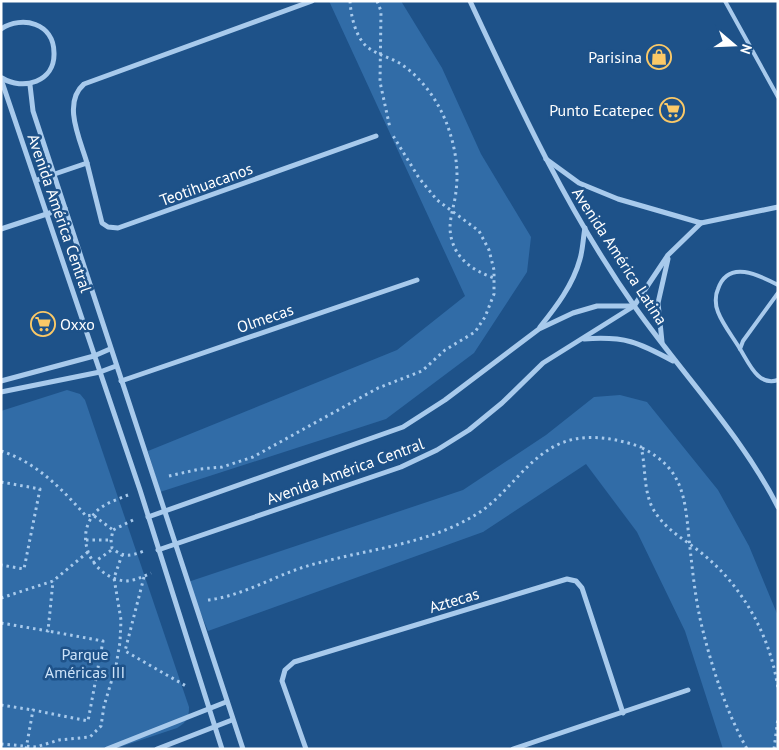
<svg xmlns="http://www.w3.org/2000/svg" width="779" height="750" font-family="'PT Sans',sans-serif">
  <rect width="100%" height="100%" fill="#1e5289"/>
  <g fill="#316ca7">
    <polygon points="329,1 401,1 442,68 481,154 531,237 527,272 474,353 386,419 160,492 148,451 397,350 465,296"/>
    <path d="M67,390L80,394L85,400L189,707C189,718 187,722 177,728L114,749H1V411Z"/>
    <polygon points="620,395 647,402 718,490 749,546 778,616 778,749 723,749 685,631 637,532 586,464 483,532 208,631 188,582 463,490 546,435 594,397"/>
  </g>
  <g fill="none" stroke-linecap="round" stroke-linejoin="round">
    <g stroke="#a8caec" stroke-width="3" stroke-dasharray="2.5 4" stroke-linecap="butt">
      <path d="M350,1C351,17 356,40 370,49C379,55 391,58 401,64C423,79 439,102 448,127C455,147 459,169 456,191C455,203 450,216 450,228C451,256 471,270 494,278"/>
      <polyline points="377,1 381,11 380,82 390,128"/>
      <path d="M642,448C687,470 685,504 690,548C693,575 696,604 703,631C713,671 727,713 747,749"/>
      <path d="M1,451C36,462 62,489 86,516L93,515L113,530"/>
      <polyline points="169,476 200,469 222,467 253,457 378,388 422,371 445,350 475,332 485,317 494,294 494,270 489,250 479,231 437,200 419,178 392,134"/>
      <polyline points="1,482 40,489 24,569 1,565"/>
      <path d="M128,495C116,500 102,504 94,514C73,540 94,578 125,581C134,581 142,577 151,573"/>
      <path d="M133,520L113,530L111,540L112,548C123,558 131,556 144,551"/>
      <polyline points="86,540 111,540"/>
      <polyline points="93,563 113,549"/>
      <polyline points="144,577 125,651 186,686"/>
      <polyline points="1,598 53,581 88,552"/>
      <path d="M208,600C242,596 272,577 304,567C363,549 428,546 480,512C508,493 526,460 557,445C583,432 615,438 641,447C646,467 643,487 652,507C664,530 685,539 704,555C744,588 771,638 778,689"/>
      <polyline points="1,623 48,631 53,581"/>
      <polyline points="1,705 33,710"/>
      <polyline points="1,744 36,747 59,740 90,737 101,726 104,706 116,666 120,642 121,620 114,578 122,555"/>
      <polyline points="26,749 33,710 88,721 103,641 48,631"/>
      <polyline points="774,749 778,718"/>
    </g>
    <g stroke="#a8caec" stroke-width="4">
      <polyline points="725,1 778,97"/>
      <path d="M778,293L743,341L740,349C749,363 758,387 778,380"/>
      <path d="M740,349C733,337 723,325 718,312C715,305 715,295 718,289C728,259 759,275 778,285"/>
    </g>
    <g stroke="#a8caec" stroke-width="5">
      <path d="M470,1C519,106 568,212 635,307C682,374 740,433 778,507"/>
      <path d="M1,29C22,15 54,23 54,53C55,82 23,91 2,78"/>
      <polyline points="1,79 140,490 222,749"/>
      <polyline points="30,85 33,111 243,749"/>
      <polyline points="546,159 579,183 618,199 701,223 778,207"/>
      <path d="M87,163C80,139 62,103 84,84L312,1"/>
      <polyline points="37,180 87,163 102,223 108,227 118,228 376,136"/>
      <polyline points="1,229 65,208"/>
      <path d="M540,327C556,307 573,285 580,259C583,249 583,238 585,228"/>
      <path d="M584,339C625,336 638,342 673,361"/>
      <polyline points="662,342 658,303 668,259"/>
      <polyline points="1,381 94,356 110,349"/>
      <polyline points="121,381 417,280"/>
      <polyline points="1,392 100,372 116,366"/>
      <polyline points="148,517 403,427 445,400 539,329 573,313 597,306 634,306"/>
      <polyline points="158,550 401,467 437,450 469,430 502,403 543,363 634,306 668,255 701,223"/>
      <polyline points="107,749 226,702"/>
      <polyline points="157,749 232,720"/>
      <polyline points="306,749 282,681 285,670 294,662 567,579 576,581 582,588 623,713"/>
      <polyline points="513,749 688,690"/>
    </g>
  </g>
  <defs>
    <symbol id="shop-ring" viewBox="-11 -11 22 22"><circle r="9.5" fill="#1e5289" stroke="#fbc967" stroke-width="1.5"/><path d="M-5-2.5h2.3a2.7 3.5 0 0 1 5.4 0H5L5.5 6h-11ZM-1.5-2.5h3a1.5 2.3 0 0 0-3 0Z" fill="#fbc967"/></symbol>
    <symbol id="supermarket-ring" viewBox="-11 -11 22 22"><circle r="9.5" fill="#1e5289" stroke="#fbc967" stroke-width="1.5"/><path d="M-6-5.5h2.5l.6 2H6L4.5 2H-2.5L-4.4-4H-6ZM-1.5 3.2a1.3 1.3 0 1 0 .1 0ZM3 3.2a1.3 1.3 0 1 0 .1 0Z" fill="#fbc967"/></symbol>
  </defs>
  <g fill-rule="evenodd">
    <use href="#shop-ring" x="645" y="43" width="28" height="28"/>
    <use href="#supermarket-ring" x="658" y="96" width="28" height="28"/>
    <use href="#supermarket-ring" x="29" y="310" width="28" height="28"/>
  </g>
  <g text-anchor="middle" stroke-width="5" stroke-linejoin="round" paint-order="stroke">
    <g font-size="16" fill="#fff" stroke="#1e5289" text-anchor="end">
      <text x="642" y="63">Parisina</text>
      <text x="654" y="116">Punto Ecatepec</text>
      <text x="60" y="330" text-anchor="start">Oxxo</text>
    </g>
    <g font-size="16" fill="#fff" stroke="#1e5289">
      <text transform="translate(206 184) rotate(-20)" y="6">Teotihuacanos</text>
      <text transform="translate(60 213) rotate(71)" y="6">Avenida América Central</text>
      <text transform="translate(620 256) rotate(57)" y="6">Avenida América Latina</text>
      <text transform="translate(265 318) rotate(-19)" y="6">Olmecas</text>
      <text transform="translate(345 471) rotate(-20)" y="6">Avenida América Central</text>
      <text transform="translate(454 600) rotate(-17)" y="6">Aztecas</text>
    </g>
    <g font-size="16" fill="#cde3f9" stroke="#1e5289">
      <text x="85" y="660">Parque<tspan x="85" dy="18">Américas III</tspan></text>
    </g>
  </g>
  <rect width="779" height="750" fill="none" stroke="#ffffff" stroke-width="5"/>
  <g transform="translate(734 45) rotate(109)" stroke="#1e5289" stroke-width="4" paint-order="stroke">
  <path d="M0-4L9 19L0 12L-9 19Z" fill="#ffffff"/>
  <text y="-8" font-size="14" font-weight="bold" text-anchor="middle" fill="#ffffff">N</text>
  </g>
</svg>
